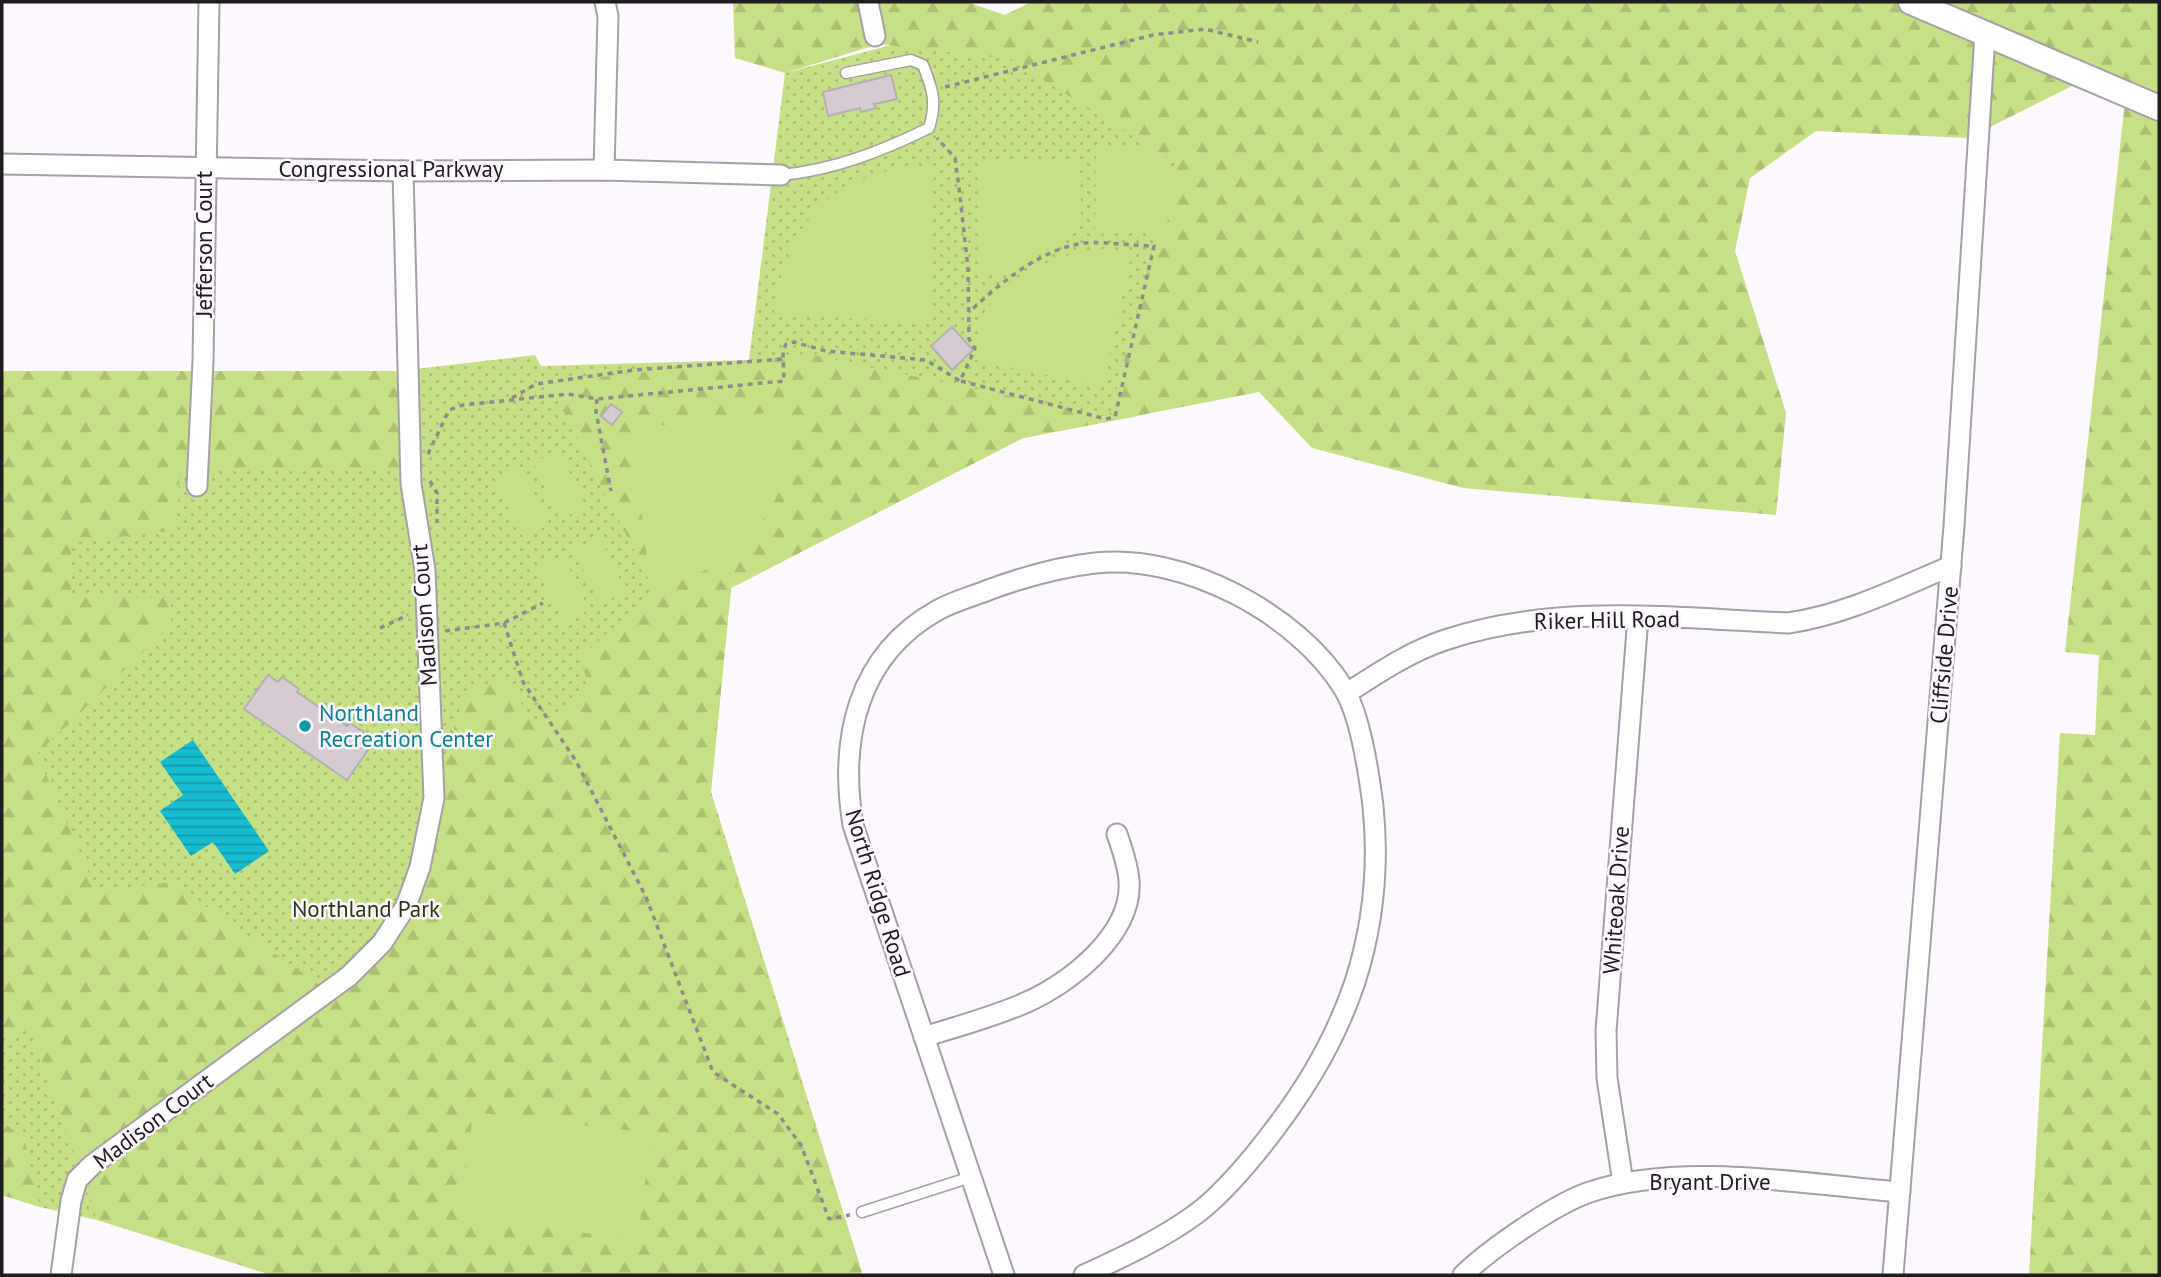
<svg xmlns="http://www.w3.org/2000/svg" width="2161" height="1277" font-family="'PT Sans',sans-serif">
  <defs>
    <pattern id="green-dots" width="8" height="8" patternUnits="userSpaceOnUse" patternTransform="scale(1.75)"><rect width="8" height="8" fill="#c6e085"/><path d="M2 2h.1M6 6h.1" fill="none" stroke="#aac073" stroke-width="1.8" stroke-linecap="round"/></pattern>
    <pattern id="forest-firs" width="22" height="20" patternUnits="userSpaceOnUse" patternTransform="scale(1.75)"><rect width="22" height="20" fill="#c6e085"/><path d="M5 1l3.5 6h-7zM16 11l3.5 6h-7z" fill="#aac073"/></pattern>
    <pattern id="water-rules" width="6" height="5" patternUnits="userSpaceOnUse" patternTransform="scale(1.75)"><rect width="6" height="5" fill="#17bcd1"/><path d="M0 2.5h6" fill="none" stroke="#1498a9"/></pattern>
  </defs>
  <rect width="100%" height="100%" fill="#fdf7ff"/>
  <polygon fill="url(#green-dots)" points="1032,2 1294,2 1138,416 1023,438 731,588 711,792 863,1275 281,1275 97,1220 40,1207 2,1195 2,371 398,371 535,355 541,366 749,360 785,73 1005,15"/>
  <g fill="url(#forest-firs)">
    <polygon points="733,2 967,2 1005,15 1032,2 2159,2 2159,1275 2029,1275 2060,733 2095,735 2099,655 2065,652 2126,92 2090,77 1968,138 1816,131 1750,178 1735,251 1786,413 1776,515 1463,488 1312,448 1259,392 1023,438 731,588 710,800 862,1275 271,1275 97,1220 28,1022 2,1040 2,371 398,371 402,468 180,471 176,530 71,543 71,596 171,598 171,625 37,754 97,892 171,882 333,994 401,912 464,695 505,678 536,726 589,693 581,656 655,592 549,383 807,354 1109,417 1176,163 1010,59 879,44 785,73 735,58"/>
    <polygon points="2,1122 24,1137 40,1207 2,1195"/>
  </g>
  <g fill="#c6e085">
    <path d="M1096,147C1113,148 1142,147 1158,152C1184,162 1170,209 1166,229L1095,234Z"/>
    <polygon points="1080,160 1081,220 1045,251 1012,271 980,271 978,163"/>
    <path d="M934,165L930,323L774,314C783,242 816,187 891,170C905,167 920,167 934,165Z"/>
    <path d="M1100,249L1132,251L1103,387L975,360C977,346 978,325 985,312C1009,272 1056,255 1100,249Z"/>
    <path d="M791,410C796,471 771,531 717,564C697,576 673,581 650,585L632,429Z"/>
    <polygon points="559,450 586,507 560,519 533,463"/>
    <polygon points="522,468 550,525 523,537 495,481"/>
    <polygon points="600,537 626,592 600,604 574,549"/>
    <polygon points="563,555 589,610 563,622 537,567"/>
    <polygon points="473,1112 651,1133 638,1239 460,1218"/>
  </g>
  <polygon fill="url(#water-rules)" points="193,740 269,851 235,874 213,842 191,856 160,811 183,795 160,762"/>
  <g fill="#d4ccd2" stroke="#b5aeb4" stroke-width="2">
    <polygon points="891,75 897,99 874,104 876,108 861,112 860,108 828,116 823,92"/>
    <polygon points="952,327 973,350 952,370 931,346"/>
    <polygon points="611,404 622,412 612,425 601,416"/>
    <polygon points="268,675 278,682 282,677 299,689 297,692 347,726 350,723 375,740 347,780 244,709"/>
  </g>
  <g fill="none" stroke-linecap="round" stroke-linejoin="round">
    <defs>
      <g id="service">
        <path d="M781,175C834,170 882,151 929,128C937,103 933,90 923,65L911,60L846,73"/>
        <polyline points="862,1212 971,1177"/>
      </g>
      <g id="minor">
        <polyline points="868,2 875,36"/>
        <polyline points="2,164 403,171 604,170 781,175"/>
        <polyline points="604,170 608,16 605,2"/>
        <polyline points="197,486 203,361 209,2"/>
        <path d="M1347,693C1378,673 1409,652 1445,640C1555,603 1674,618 1788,623C1845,615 1898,588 1951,566"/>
        <path d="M924,1037C958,1026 994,1017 1027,1002C1070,983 1133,934 1129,881C1128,865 1122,849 1117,834"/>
        <polyline points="1623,1183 1607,1078 1606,1031 1638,617"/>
        <polyline points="61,1275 71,1201 77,1180 92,1165 349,976 382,943 406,906 420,867 434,798 425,570 411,484 403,171"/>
        <path d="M1004,1275L853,825C839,739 857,655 938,610C954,601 974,596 991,589C1024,577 1060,567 1095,563C1184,553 1298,614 1344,689C1361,717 1369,774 1373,806C1379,865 1373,926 1355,982C1333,1047 1299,1100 1256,1153C1238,1175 1219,1197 1196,1214C1162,1239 1123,1257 1084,1275"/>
        <path d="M1463,1275C1490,1249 1552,1206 1587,1193C1678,1161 1804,1184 1900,1192"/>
        <polyline points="1893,1275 1954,526 1985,34"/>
      </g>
      <polyline id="tertiary" points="1911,2 2159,108"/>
    </defs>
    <use href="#service" stroke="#a59fa7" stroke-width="13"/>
    <use href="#minor" stroke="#a59fa7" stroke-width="23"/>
    <use href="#tertiary" stroke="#a59fa7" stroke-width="28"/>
    <g stroke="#8f8b90" stroke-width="3.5" stroke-dasharray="5 5" stroke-linecap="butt">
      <polyline points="945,87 1153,35 1205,29 1258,42"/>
      <path d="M961,381L1106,419L1115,417L1154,246C1135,246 1094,240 1078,244C1035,253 1000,284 969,312"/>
      <polyline points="512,398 536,384 634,370 783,359"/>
      <polyline points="597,399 596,412 611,491"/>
      <polyline points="428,454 449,410 463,405 568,394 597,399 784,381 783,351 786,344 794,342 826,351 926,360 960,381 975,349 969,339 968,268 959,188 955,158 937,138"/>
      <polyline points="430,481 437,493 437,523"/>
      <polyline points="504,623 523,682 576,761 646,897 713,1072 778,1114 801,1145 829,1219 850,1215"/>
      <polyline points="380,628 408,615"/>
      <polyline points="445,631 504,623 543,603"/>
    </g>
    <use href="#service" stroke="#fff" stroke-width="10"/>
    <use href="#minor" stroke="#fff" stroke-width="19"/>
    <use href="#tertiary" stroke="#fff" stroke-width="24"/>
  </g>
  <circle fill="#0f9aa8" stroke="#fdf7ff" stroke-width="2.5" cx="305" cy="726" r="7"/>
  <g text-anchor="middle" stroke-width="5" stroke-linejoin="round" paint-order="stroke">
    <g font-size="23" fill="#1f1d20" stroke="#fdf7ff">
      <text x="391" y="177">Congressional Parkway</text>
      <text transform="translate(204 244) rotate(-90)" y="8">Jefferson Court</text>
      <text transform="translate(424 615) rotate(-94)" y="8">Madison Court</text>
      <text transform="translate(1607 620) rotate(-1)" y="8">Riker Hill Road</text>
      <text transform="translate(1944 655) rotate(-85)" y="8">Cliffside Drive</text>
      <text transform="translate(878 893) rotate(73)" y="8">North Ridge Road</text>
      <text transform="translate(1616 900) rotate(-86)" y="8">Whiteoak Drive</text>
      <text transform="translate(153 1121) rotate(-37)" y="8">Madison Court</text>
      <text x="1710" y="1190">Bryant Drive</text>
    </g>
    <g font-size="23" fill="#0d838f" stroke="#fdf7ff" text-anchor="start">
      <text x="319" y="721">Northland<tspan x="319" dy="26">Recreation Center</tspan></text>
    </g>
    <g font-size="23" fill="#2d370f" stroke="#fdf7ff">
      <text x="366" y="917">Northland Park</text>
    </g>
  </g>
  <rect width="2161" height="1277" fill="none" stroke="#1f1d20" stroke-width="7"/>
</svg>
